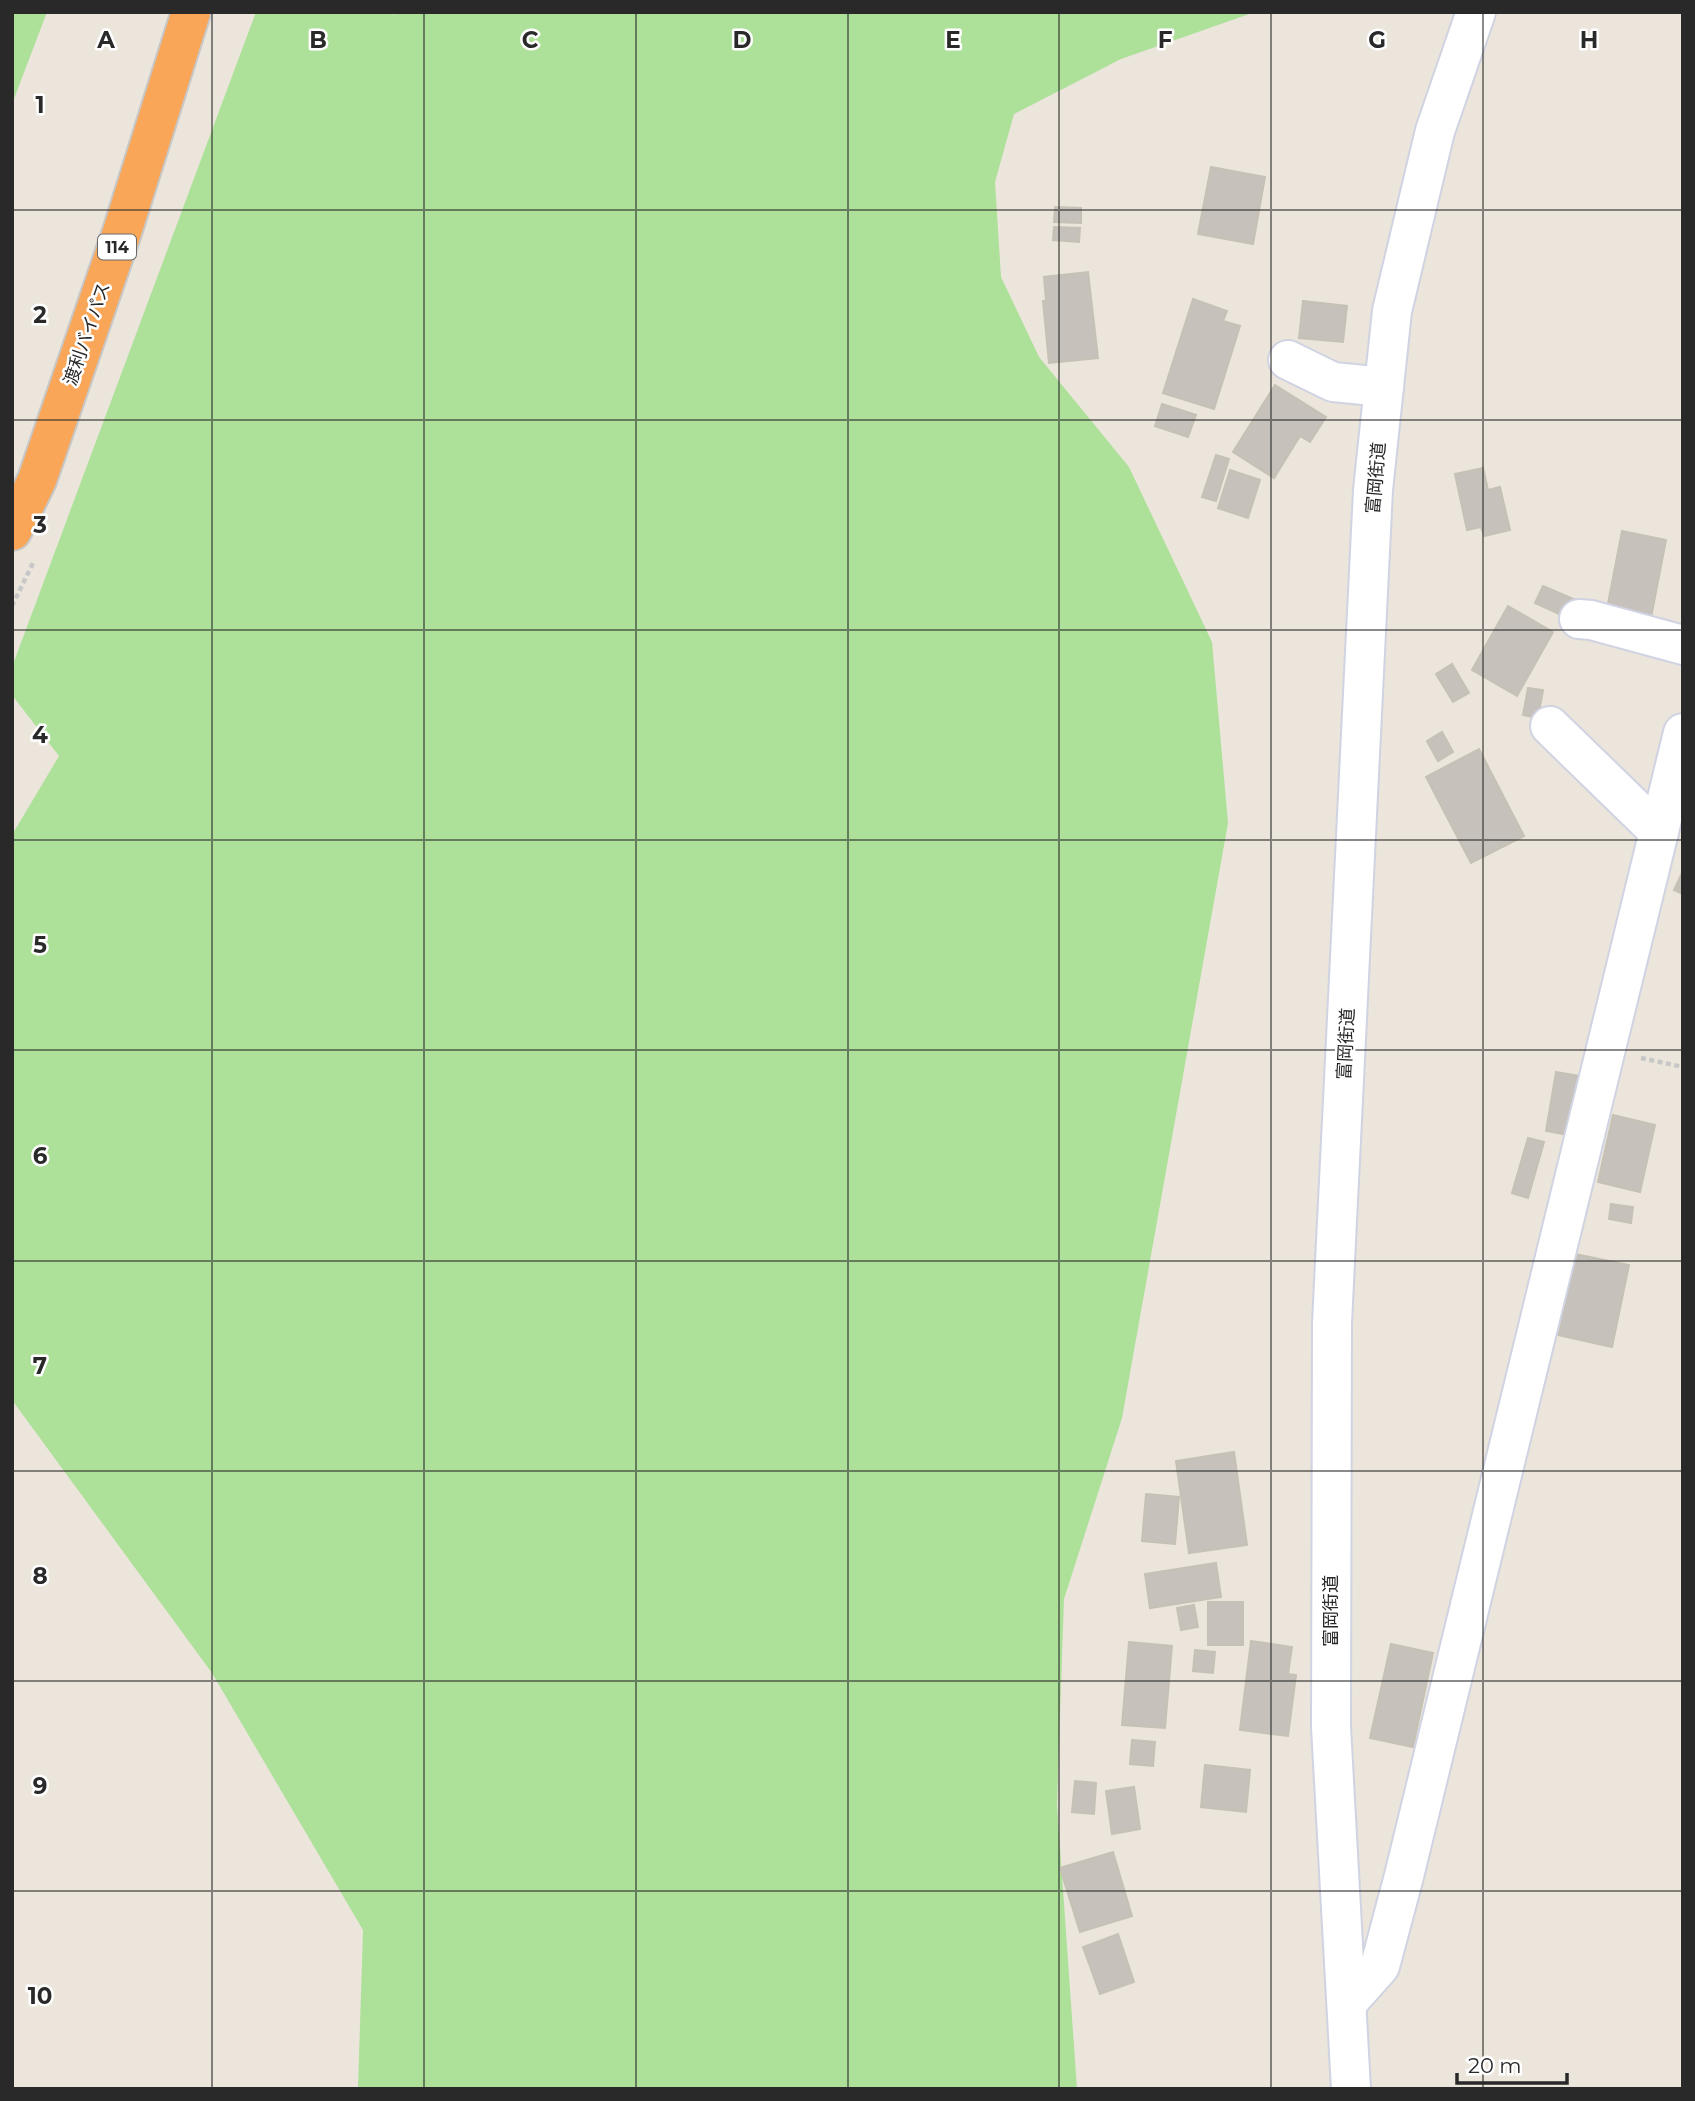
<svg xmlns="http://www.w3.org/2000/svg" width="1695" height="2101" font-family="Montserrat,'Noto Sans JP',sans-serif">
  <rect width="100%" height="100%" fill="#ebe5db"/>
  <g fill="#ade099">
    <polygon points="12,12 47,12 12,104"/>
    <polygon points="256,12 389,12 394,15 395,12 1255,12 1121,59 1014,114 995,182 1001,277 1039,357 1129,467 1212,642 1228,823 1122,1418 1064,1599 1057,1804 1077,2089 358,2089 363,1930 212,1673 12,1400 12,835 59,756 12,695 12,667"/>
  </g>
  <g fill="#c6c1ba" stroke="#c6c1b5" stroke-width="2">
    <polygon points="1211,167 1265,177 1253,244 1198,234"/>
    <polygon points="1055,207 1081,208 1081,223 1054,222"/>
    <polygon points="1054,227 1080,228 1079,242 1053,240"/>
    <polygon points="1088,272 1098,358 1049,363 1043,301 1046,301 1044,277"/>
    <polygon points="1193,299 1227,311 1223,321 1240,326 1214,409 1163,393"/>
    <polygon points="1303,301 1347,306 1343,342 1299,338"/>
    <polygon points="1275,385 1326,417 1310,442 1300,436 1274,478 1233,452"/>
    <polygon points="1162,404 1196,415 1188,437 1155,426"/>
    <polygon points="1216,455 1229,459 1216,501 1202,497"/>
    <polygon points="1483,468 1488,490 1500,487 1510,530 1484,536 1481,527 1467,530 1455,474"/>
    <polygon points="1230,470 1260,480 1248,518 1218,508"/>
    <polygon points="1622,531 1666,540 1650,623 1606,614"/>
    <polygon points="1543,586 1578,601 1570,619 1535,603"/>
    <polygon points="1508,606 1553,632 1517,696 1472,670"/>
    <polygon points="1452,664 1469,693 1453,702 1436,674"/>
    <polygon points="1528,688 1543,690 1538,718 1523,715"/>
    <polygon points="1442,732 1453,752 1438,761 1427,741"/>
    <polygon points="1479,749 1524,836 1471,863 1426,777"/>
    <polygon points="1683,871 1683,894 1674,890"/>
    <polygon points="1556,1072 1580,1076 1569,1135 1546,1131"/>
    <polygon points="1613,1115 1655,1125 1640,1192 1598,1182"/>
    <polygon points="1528,1138 1544,1142 1528,1198 1512,1193"/>
    <polygon points="1611,1204 1633,1207 1631,1223 1609,1219"/>
    <polygon points="1575,1254 1629,1265 1612,1347 1558,1335"/>
    <polygon points="1234,1452 1247,1545 1189,1553 1176,1461"/>
    <polygon points="1146,1494 1179,1497 1175,1544 1142,1541"/>
    <polygon points="1216,1563 1221,1597 1150,1608 1145,1574"/>
    <rect x="1208" y="1602" width="35" height="43"/>
    <polygon points="1194,1605 1198,1627 1181,1630 1177,1608"/>
    <polygon points="1251,1641 1292,1647 1288,1674 1296,1675 1288,1736 1240,1730"/>
    <polygon points="1129,1642 1172,1646 1165,1728 1122,1725"/>
    <polygon points="1391,1644 1433,1653 1413,1747 1370,1738"/>
    <polygon points="1195,1650 1215,1652 1213,1673 1193,1671"/>
    <polygon points="1132,1740 1155,1742 1153,1766 1130,1764"/>
    <polygon points="1205,1765 1250,1770 1246,1812 1201,1807"/>
    <polygon points="1075,1781 1096,1783 1094,1814 1072,1812"/>
    <polygon points="1134,1787 1140,1829 1112,1834 1106,1791"/>
    <polygon points="1113,1852 1132,1916 1080,1932 1060,1868"/>
    <polygon points="1118,1934 1134,1982 1100,1994 1083,1947"/>
  </g>
  <g fill="none" stroke-linecap="round" stroke-linejoin="round">
    <defs>
      <g id="minor">
        <polyline points="1288,360 1333,382 1384,387"/>
        <polyline points="1579,619 1591,620 1683,645"/>
        <polyline points="1550,726 1659,832"/>
        <polyline points="1347,2003 1380,1966 1404,1876 1683,733"/>
        <polyline points="1351,2089 1331,1727 1332,1323 1373,490 1392,311 1435,131 1476,12"/>
      </g>
      <polyline id="highway" points="12,531 37,480 122,232 191,12"/>
    </defs>
    <use href="#minor" stroke="#d0d3e1" stroke-width="42"/>
    <use href="#highway" stroke="#c7c7c7" stroke-width="42"/>
    <g stroke="#c7c7c7" stroke-width="4.5" stroke-dasharray="5 3.5" stroke-linecap="butt">
      <polyline points="12,606 33,563"/>
      <polyline points="1641,1058 1683,1067"/>
    </g>
    <use href="#minor" stroke="#fff" stroke-width="38"/>
    <use href="#highway" stroke="#f9a658" stroke-width="38"/>
  </g>
  <path fill="none" stroke="#292929" stroke-width="2" stroke-opacity="0.55" d="M212,12V2089M424,12V2089M636,12V2089M848,12V2089M1059,12V2089M1271,12V2089M1483,12V2089M12,210H1683M12,420H1683M12,630H1683M12,840H1683M12,1050H1683M12,1261H1683M12,1471H1683M12,1681H1683M12,1891H1683"/>
  <g text-anchor="middle" stroke-width="5" stroke-linejoin="round" paint-order="stroke">
    <rect fill="#fff" stroke="#696969" stroke-width="2" x="98" y="234.5" width="38" height="25" rx="5"/>
    <g font-size="16" font-weight="bold" fill="#292929">
      <text x="117" y="253">114</text>
    </g>
    <g font-size="18" fill="#292929" stroke="#fff">
      <text transform="translate(87 334) rotate(-71)" y="6">渡利バイパス</text>
      <text transform="translate(1376 478) rotate(-85)" y="6">富岡街道</text>
      <text transform="translate(1346 1044) rotate(-87)" y="6">富岡街道</text>
      <text transform="translate(1331 1611) rotate(-90)" y="6">富岡街道</text>
    </g>
  </g>
  <g font-size="23" text-anchor="middle" font-weight="bold" fill="#292929" stroke="#fff" stroke-width="5" stroke-linejoin="round" paint-order="stroke">
    <text x="106" y="48">A</text>
    <text x="318" y="48">B</text>
    <text x="530" y="48">C</text>
    <text x="742" y="48">D</text>
    <text x="953" y="48">E</text>
    <text x="1165" y="48">F</text>
    <text x="1377" y="48">G</text>
    <text x="1589" y="48">H</text>
    <text x="40" y="113">1</text>
    <text x="40" y="323">2</text>
    <text x="40" y="533">3</text>
    <text x="40" y="743">4</text>
    <text x="40" y="953">5</text>
    <text x="40" y="1164">6</text>
    <text x="40" y="1374">7</text>
    <text x="40" y="1584">8</text>
    <text x="40" y="1794">9</text>
    <text x="40" y="2004">10</text>
  </g>
  <rect width="1695" height="2101" fill="none" stroke="#292929" stroke-width="28"/>
  <path d="M1457 2073v10h110v-10" fill="none" stroke="#292929" stroke-width="3.5"/>
  <text x="1468" y="2073" font-size="21" fill="#292929" stroke="#ffffff" stroke-width="5" paint-order="stroke">20 m</text>
</svg>
